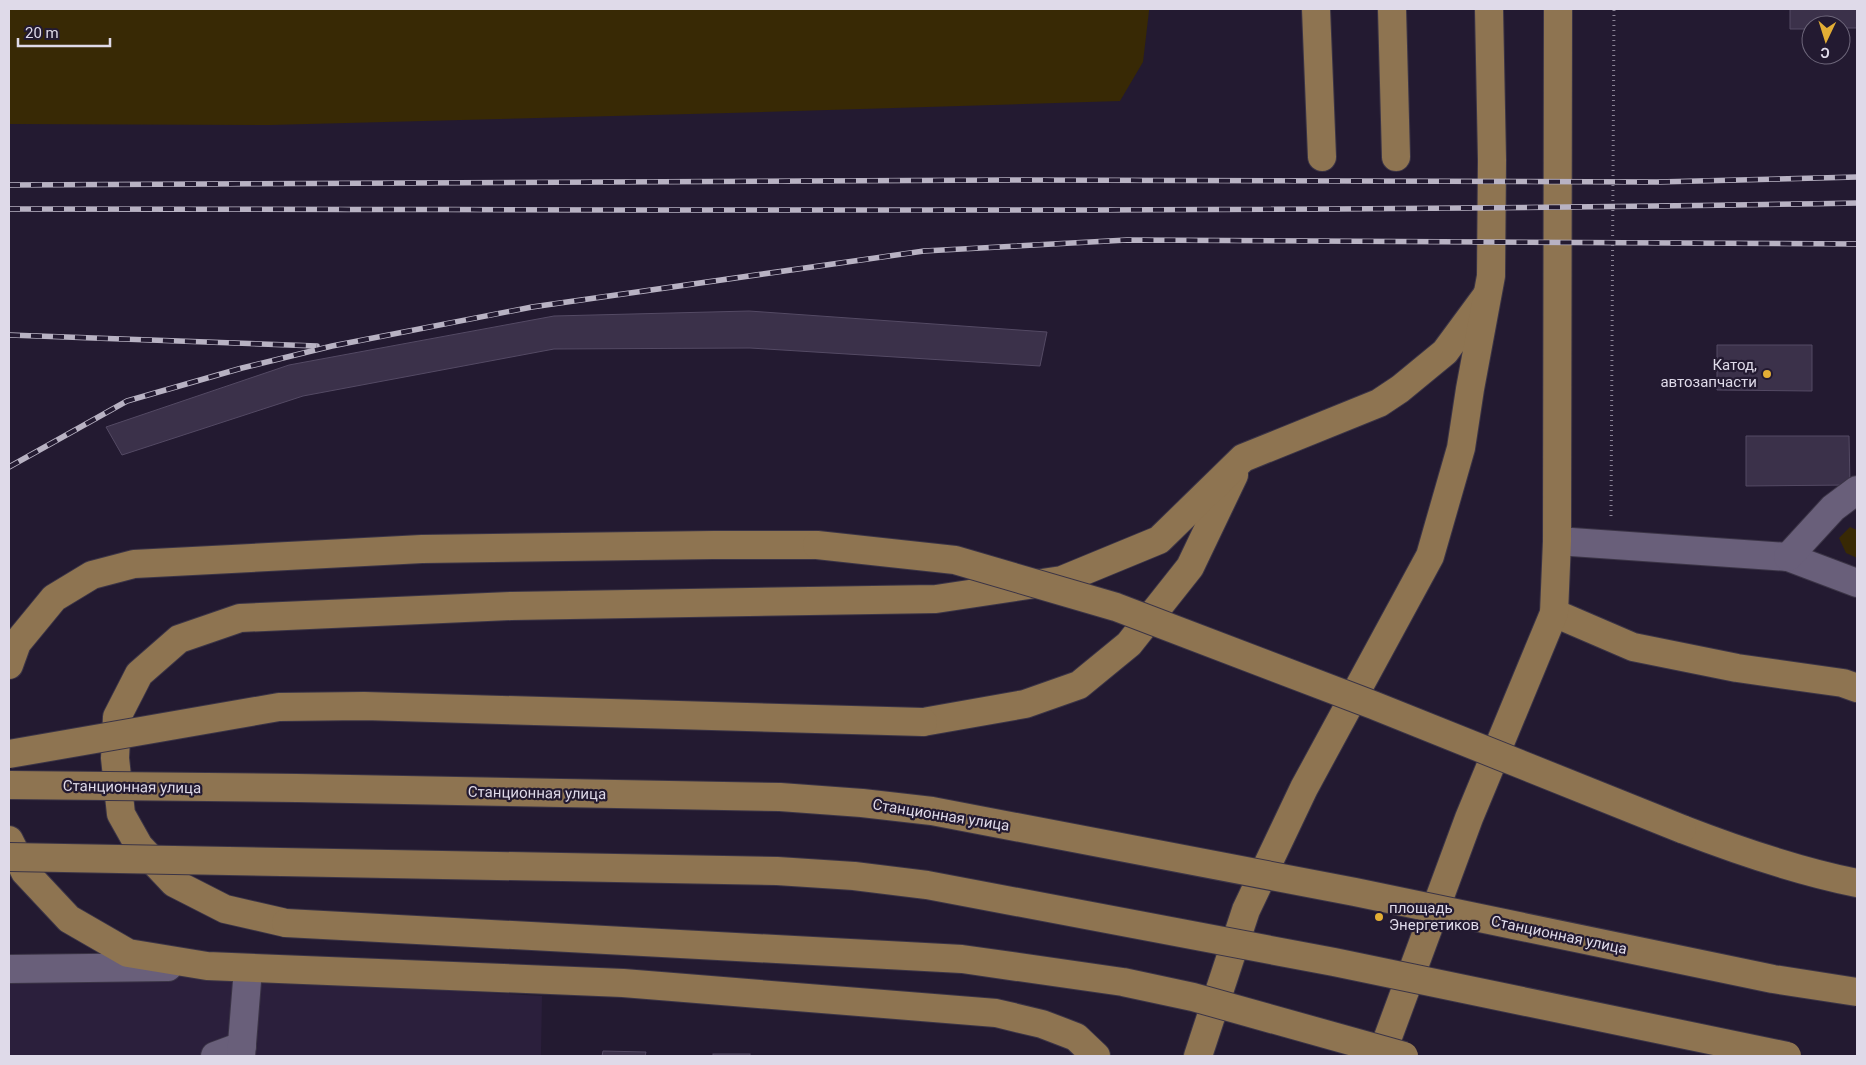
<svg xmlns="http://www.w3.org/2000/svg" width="1866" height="1065" font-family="Roboto,sans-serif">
  <rect width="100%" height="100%" fill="#231a31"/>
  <polygon fill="#2b1f3c" points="193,975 542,996 541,1056 9,1056 9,976"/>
  <g fill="#382905">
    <polygon points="9,9 1149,9 1149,11 1143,62 1120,101 729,113 270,125 9,124"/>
    <polygon points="1850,527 1857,530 1857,558 1846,553 1839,538"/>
  </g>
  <g fill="#3b314a" stroke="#544a64">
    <polygon points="1790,9 1857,9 1857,28 1841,28 1841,25 1811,25 1811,29 1790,29"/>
    <polygon points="749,311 1047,332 1040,366 750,348 554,349 303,396 122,455 106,427 289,365 554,316"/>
    <polygon points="1717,345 1812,345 1812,391 1717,390"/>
    <polygon points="1746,436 1849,436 1850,485 1746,486"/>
    <polygon points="603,1051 646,1052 645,1056 602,1056"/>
    <rect x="713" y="1054" width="37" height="2"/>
  </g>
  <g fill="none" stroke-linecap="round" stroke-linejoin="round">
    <defs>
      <g id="minor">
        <polyline points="1557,541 1788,557 1857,583"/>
        <polyline points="1788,557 1833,508 1857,490"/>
        <polyline points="9,969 168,967"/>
        <polyline points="215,1056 242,1046"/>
        <polyline points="241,1056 248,969"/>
      </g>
      <g id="major">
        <polyline points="1316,9 1322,157"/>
        <polyline points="1392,9 1396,157"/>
        <polyline points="1554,613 1633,647 1737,668 1843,683 1857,688"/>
        <polyline points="9,665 17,643 54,598 92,575 134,564 422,549 713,545 817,545"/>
        <polyline points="923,722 1025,704 1079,685 1129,644 1190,567 1234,475"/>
        <path d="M1682,829C1739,851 1797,871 1857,883"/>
        <polyline points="9,840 25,872 69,919 128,953 207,966 623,983 996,1013 1042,1024 1076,1037 1096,1056"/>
        <polyline points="286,923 225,909 174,883 139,846 121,814 115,758 117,717 139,674 179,639 240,618 511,606 936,599 1062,580 1159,540 1243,458 1379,403 1400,389 1445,352 1487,295"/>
        <polyline points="1198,1056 1246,910 1304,788 1430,556 1461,448 1470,389 1491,276 1492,160 1489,9"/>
        <polyline points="1381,1056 1469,818 1554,613 1557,541 1558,9"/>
      </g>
    </defs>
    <use href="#minor" stroke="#3b3446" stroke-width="30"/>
    <use href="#major" stroke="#3b3446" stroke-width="30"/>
    <polyline stroke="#8a8396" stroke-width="3" stroke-dasharray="1 4" stroke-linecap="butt" points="1611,516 1614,9"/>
    <use href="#minor" stroke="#695f7a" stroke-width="28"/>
    <use href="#major" stroke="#8e7451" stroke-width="28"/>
    <defs>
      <g id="rail">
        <polyline points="9,185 1011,180 1657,182 1857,177"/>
        <path d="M9,209C625,209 1241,214 1857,203"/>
        <polyline points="9,335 317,346"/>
        <polyline points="9,467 127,401 242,368 332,346 532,307 924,251 1127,240 1857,244"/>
      </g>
    </defs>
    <use href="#rail" stroke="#b8b2c3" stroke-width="5.5"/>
    <use href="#rail" stroke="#231a31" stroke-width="4" stroke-dasharray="11" stroke-linecap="butt"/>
    <defs>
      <g id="major-bridge">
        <polyline points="817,545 955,560 1116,607 1373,705 1682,829"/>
        <polyline points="9,754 279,707 364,706 923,722"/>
        <polyline points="9,785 297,788 780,797 862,803 932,811 1355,892 1773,979 1857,992"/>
        <polyline points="9,857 777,871 854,876 927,885 1334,962 1787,1056"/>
        <polyline points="286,923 962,959 1123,982 1193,997 1404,1056"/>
      </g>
    </defs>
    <use href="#major-bridge" stroke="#3b3446" stroke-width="30" stroke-linecap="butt"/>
    <use href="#major-bridge" stroke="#8e7451" stroke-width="28"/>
  </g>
  <g fill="#e3ae35" stroke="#231a31" stroke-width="2">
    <circle cx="1767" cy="374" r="5"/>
    <circle cx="1379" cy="917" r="5"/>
  </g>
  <g text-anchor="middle" stroke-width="4.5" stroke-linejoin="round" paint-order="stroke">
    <g font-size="15" fill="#dfdae9" stroke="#231a31" text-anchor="end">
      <text x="1757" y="370">Катод,<tspan x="1757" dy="17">автозапчасти</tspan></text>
      <text x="1389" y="913" text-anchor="start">площадь<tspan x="1389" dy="17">Энергетиков</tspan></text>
    </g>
    <g font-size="15" fill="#dfdae9" stroke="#231a31">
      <text transform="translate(132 787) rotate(1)" y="5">Станционная улица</text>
      <text transform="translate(537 793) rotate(1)" y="5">Станционная улица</text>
      <text transform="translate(941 815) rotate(9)" y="5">Станционная улица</text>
      <text transform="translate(1559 935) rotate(12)" y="5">Станционная улица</text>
    </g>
  </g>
  <rect width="1866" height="1065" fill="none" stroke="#dfdae9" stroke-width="20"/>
  <g transform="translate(1826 40) rotate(184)"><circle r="24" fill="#231a31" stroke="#6e677b"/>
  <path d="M0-4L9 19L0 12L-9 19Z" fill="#e3ae35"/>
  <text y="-8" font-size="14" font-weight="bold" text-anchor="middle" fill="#dfdae9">С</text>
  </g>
  <path d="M18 38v8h92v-8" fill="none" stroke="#dfdae9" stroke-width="2.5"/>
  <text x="25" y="38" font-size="15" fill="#dfdae9" stroke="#231a31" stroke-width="4" paint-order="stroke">20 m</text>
</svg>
